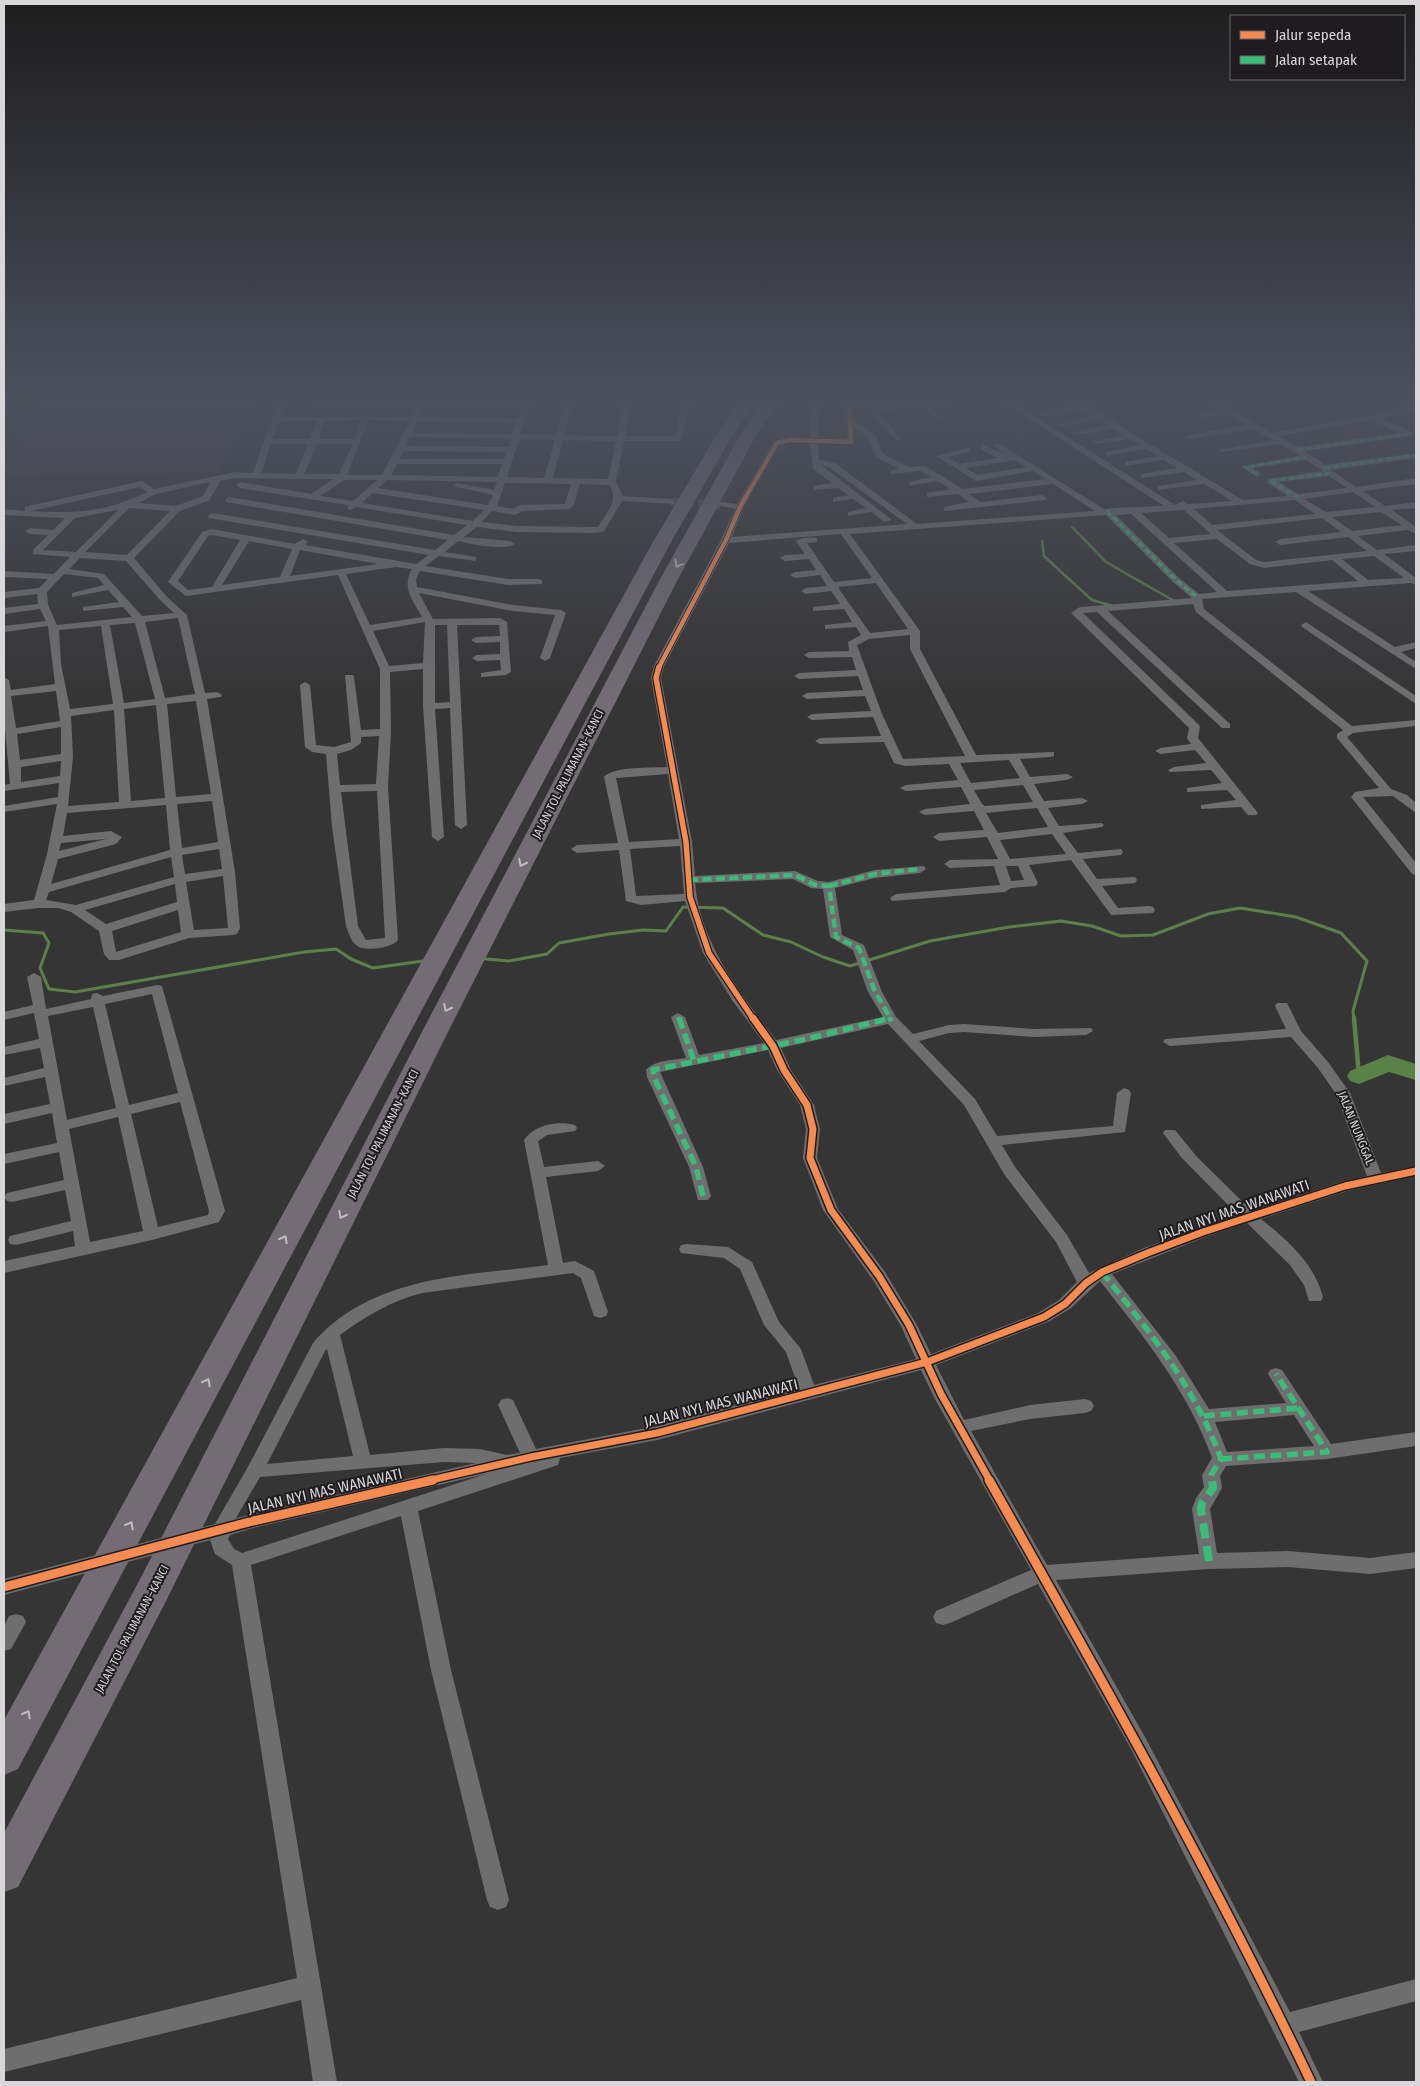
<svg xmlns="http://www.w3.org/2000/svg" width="1420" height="2086" font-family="'Fira Sans Condensed',sans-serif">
  <rect width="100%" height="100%" fill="#363536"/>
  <polygon fill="#413b42" points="48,401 253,401 219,472 4,476 4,467"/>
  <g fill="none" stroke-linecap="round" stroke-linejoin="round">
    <g stroke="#5a8248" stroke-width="2.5">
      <polyline points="1072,527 1106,562 1176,602"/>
      <polyline points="1042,541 1044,556 1059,570 1092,600 1113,606"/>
    </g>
    <g stroke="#5a8248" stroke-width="3">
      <polyline points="4,930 43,933 49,943 40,968 49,989 75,992 304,952 336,949 351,959 373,968 423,961"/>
      <polyline points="486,959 509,961 547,954 559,943 609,934 643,930 666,931 683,907 723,908 763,935 791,942 823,957 850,966 930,941 1009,927 1061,921 1092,926 1121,936 1153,935 1208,914 1240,908 1296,917 1341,933 1367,961 1353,1011 1354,1020"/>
    </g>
    <polyline stroke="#5a8248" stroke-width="4.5" points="1354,1018 1359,1076"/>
    <polygon fill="#5a8248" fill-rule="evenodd" points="1388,1055 1416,1064 1416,1080 1389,1072 1359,1084 1350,1081 1347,1076 1350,1071"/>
    <polyline stroke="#4e4d4e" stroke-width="9" stroke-dasharray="9 4.5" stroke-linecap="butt" points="671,502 721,505"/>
    <g fill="#6f6e6f" fill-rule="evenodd">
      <path d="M278,401H286L281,417H412L418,404L314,403L310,401H428L522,404L523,401H531L520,434L556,435L565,401H573L564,435L617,436L624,401H632L625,436H675L683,401H691L681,441H624L616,482L623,496L671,499L675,502L674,504L622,501L604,531L596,533L517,532L477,527L464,537L510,541L515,544C505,551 470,544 458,541L445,552L476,557V561L439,556L425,566L508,579H539L542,580V584L508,585L420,571L416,579L417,587L513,605L561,610L566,613L550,658L545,661L540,658L555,615L513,611L419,593L433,619L500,618L507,622L511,672L506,675L481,677V673L501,670L500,660L477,661L472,658L477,655L500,654V642L476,643L471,640L476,637L500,636L499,625H457L467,825L461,829L455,825L450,708L435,709L444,837L438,841L432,837L423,706V669L390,672L391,732L388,787L398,940C392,948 368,951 359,947C351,943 349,934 346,926L332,827L326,754L312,752L305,747L300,685L305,682L310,685L316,745L334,747L351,742L345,675H353L354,677L361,730L380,729V669L338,575L186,596L168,582L202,532L211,529L295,544L303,539L308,542L305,545L416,564L429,555L209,518L208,516L212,513L435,550L448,540L226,502L225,500L229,497L454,535L467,525L356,507L351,510L348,509V505L240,488L236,485L240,482L311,494L333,479L235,478L220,481L210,500L180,511L134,558L167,597L187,615L205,693L217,692L222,695L221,697L207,699L235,872L240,928L237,934L233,935L189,938L119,960H109L104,954L99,931L71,912L58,908H38L4,912V904L34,900L47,854L57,804L4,812V806L58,797L59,783L4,791V785L10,784L4,719V677L9,680L11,690L55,684L48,626L4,632V626L46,621L40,609L4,614V608L38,604L37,594L4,598V592L39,588L48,579L4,577V571L54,574L70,557L33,554V550L48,535L30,534L25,531L30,528L53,530L65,518L4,515V509L25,511V507L28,506L142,481L154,489L235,472L253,473ZM425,406L521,408L517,419L420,417ZM360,420L355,439H319L326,421ZM368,420L410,421L382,475H347ZM279,421H318L310,439H273ZM418,421L516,423L512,434L412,433ZM410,437L511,439L508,447L406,446ZM519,439L555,440L544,478L507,477ZM563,440L616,441L608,479L553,478ZM271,444H308L296,474L261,473ZM317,444H353L339,474H304ZM403,451L506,452L504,459H399ZM397,464H502L498,477L391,475ZM344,480H377L353,501L320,496ZM387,480L497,482L494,490L457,483L453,486L493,495L488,505L378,488ZM210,482L203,496L176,506L138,503L156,494ZM505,483L571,484L565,504L520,505L513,509L497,506ZM580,484L609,485C620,500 606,513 598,527L517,526L482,522L492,511L515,515L522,511L570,509L574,504ZM140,487L147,492C106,512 76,514 31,511ZM373,493L484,510L473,521L362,503ZM129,508L170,511L127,555L85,552ZM118,510L76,552L43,550L75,518ZM212,535L240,540L212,587L188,590L178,581L208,536ZM249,541L292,549L280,577L222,585ZM300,550L378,564L290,576ZM80,558L126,561L161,601L174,613L142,616L104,574L69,569ZM396,567L412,569C401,588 413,600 422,617L370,625L346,574ZM64,574L98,578L104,585L72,593V597L108,590L119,602L83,607V611L123,607L132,617L57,625L48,605L47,592ZM178,618L195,694L165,698L145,622ZM425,622L423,663L389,666L373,631ZM135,623L155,699L124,703L110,625ZM435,625H447L450,702L435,703ZM101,626L113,704L70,709L61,664L59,630ZM56,691L60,721L16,728L11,696ZM196,701L211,794L176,797L167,704ZM156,705L165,798L131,801L124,709ZM114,710L119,802L68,806L73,757L71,716ZM61,727V754L20,760L17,734ZM379,736L376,784L340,785L337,754L351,750L361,743V737ZM61,761L60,776L21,782V767ZM377,791L385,938L366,940L358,926L341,792ZM212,801L218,842L182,848L177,804ZM166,805L170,850L51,884L58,859L116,844L122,837L111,831L63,836L67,813ZM106,839L59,851L61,843ZM219,849L222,869L185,874L182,855ZM171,857L174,877L76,905L46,900L49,892ZM223,876L228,928L194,930L186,882ZM175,884L177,902L106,924L85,910ZM178,910L181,932L116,952L112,931Z"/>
      <path d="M811,401H819L818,438L847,439L845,401H853L854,420L874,433L883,454L909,467L925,466L963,489L1046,479L1033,471L976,481L936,456L967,448H970V452L947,457L959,464L997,458L981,449V445H984L1009,456L995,447L994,445L998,443L1104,509C1124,507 1143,507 1164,506L1002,401H1011L1175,505L1183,501L1188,504L1232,501L1204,484L1158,490V486L1197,480L1184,472L1141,478V474L1177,468L1164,460L1125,466V462L1158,456L1146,449L1106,456V452L1140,445L1129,439L1096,444L1092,442L1123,435L1113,429L1075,435L1071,433L1107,425L1098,420L1059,426L1055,424L1091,416L1081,410L1042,416L1038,414L1075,406L1068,401H1077L1120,424L1121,427L1243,500L1288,496L1268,483V479L1323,471L1306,460L1253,468L1261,474L1257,477L1241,467L1300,456L1280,444L1222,452L1218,450L1273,440L1253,429L1187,439L1186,437L1190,435L1246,425L1228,415L1199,418V414L1221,411L1205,401H1214L1272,433L1416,407V411L1380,418L1412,432V436L1305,451L1325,465L1416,453V458L1331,470L1356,487L1416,478V484L1363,491L1385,506L1416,502V508L1392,510L1416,527V534L1408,530L1358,536L1377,550L1416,545V551L1384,554L1416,578V585L1411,583L1308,591L1395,647L1416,642V648L1401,652L1416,662V669L1296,592L1202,599L1204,609L1352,726L1416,720V726L1353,733L1347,737L1391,789L1407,795L1416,803V813L1393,796L1363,797L1416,863V875L1412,874L1351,797L1355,792L1379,788L1337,738V734L1343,730L1196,612L1193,604L1108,611L1230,724V728H1222L1097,612L1083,613L1199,725L1200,727L1198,738L1258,813L1256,815H1248L1241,807L1201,809V805L1236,800L1227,790L1187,792V788L1222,783L1211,770L1170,772L1168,770L1174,767L1206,763L1195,750L1161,754L1155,751L1161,748L1191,744L1187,738L1189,728L1071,613L1080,607L1192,598L1173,582L1106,515L850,534L920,631V649L976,755L1054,752V756L1050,757L1020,759L1030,777L1067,774L1073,777L1067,780L1034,784L1044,801L1082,798L1088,801L1082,804L1048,808L1059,826L1102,823L1104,825L1102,827L1063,833L1078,853L1121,849L1123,852L1121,855L1083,859L1097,879L1135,877L1137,880L1135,883L1102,886L1118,908L1149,906L1153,907L1155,910L1153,913L1111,915L1071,860L1029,865L1038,883L1036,886L1011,888L1005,892L892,901L890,898L896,894L1000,885L994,866L950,868L944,864L950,860L998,859L987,837L939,841L933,837L939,833L984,830L974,811L925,815L919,812L925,809L970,804L961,787L906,791L900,788L906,785L958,780L949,764L905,766L894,763L884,742L820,744L815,741L820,738L881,736L873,717L812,720L807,717L812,714L871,711L865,696L807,699L802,696L807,693L863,690L858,676L799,679L794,676L799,673L856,670L852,657L809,658L804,655L809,652L849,651L848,642L861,635L856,627L825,629V625L852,622L844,609L813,611V607L840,604L831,591L806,594L801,591L806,588L827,586L820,575L795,578L790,575L795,572L816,570L809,559L785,561L780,558L785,555L805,554L796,541C801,537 811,537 817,538V542L807,543L834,582L872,578L841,534L729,543L664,666L661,678L692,842L695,876L795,871L818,881L829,882L875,870L924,866L926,869L920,873L875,878L835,888L842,935L864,945L882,992L896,1017L913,1034L949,1025L964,1024L1034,1029L1091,1028L1093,1031L1086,1035L1034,1037L964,1032L949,1033L919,1041L975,1099L997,1136L1113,1126L1117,1093L1124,1088L1129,1090L1131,1093L1125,1132L1002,1145L1015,1167L1067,1235L1089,1273L1144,1248L1238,1215L1181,1157L1163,1133L1165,1130H1175L1197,1157L1252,1211L1340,1182L1367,1176L1336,1094L1318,1068L1291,1037L1170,1046L1163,1042L1165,1039L1286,1029L1275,1006L1277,1003H1287L1301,1031L1328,1062L1350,1093L1381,1173L1416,1166V1176L1347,1191L1261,1219C1287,1240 1314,1263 1323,1297L1321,1301H1309L1304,1285L1290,1265L1247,1223L1208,1236L1112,1274L1176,1356L1209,1409L1286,1403L1268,1374L1270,1370L1276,1368L1282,1370L1331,1444L1416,1432V1446L1327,1459L1226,1466L1220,1476L1222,1488L1210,1509L1217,1553L1288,1551L1370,1558L1416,1552V1568L1370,1574L1288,1567L1209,1569L1056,1580L1145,1737L1290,2012L1416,1979V2001L1299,2032L1323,2082H1299L1131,1749L1038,1584L950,1623L943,1625L936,1623L933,1617L936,1611L1031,1570L935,1399L921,1370L657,1440L560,1458L558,1465L418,1511L451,1670L509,1900L506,1907L498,1910L490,1907L487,1900L431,1670L401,1516L251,1565L337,2082H313L301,2000L4,2072V2049L297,1978L232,1565L215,1554L210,1540L4,1595V1579L215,1524L249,1465L313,1343C372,1275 465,1276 548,1265L524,1140C533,1125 559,1120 575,1125L577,1128L575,1131L547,1135L538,1141L544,1167L598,1161L605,1166L598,1171L546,1177L563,1263L575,1261L594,1271L608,1312L606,1316L600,1318L594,1316L581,1278L573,1273L422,1293C391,1301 366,1316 340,1335L370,1455L444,1448L480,1449L507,1455L520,1453L498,1405L501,1400L507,1398L513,1400L536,1449L657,1426L799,1389L786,1352L764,1325L740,1269L724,1258L681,1253L679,1249L681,1245L687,1244L728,1247L752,1262L779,1322L801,1349L814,1385L916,1359L901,1326L873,1280L823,1210L803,1158L806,1129L800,1105L777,1070L768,1050L660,1072L703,1167L711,1196L708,1200H698L689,1167L647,1077L646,1070C654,1060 674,1060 686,1058L671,1017L678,1013L685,1017L699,1055L764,1043L732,1000L703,953L685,901L641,905L626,901L619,850L577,853L571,849L577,845L618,843L604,777C613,766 652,768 667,767L651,678L654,666L721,540L735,509L717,505L721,502L737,504L774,441L789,438H810ZM1370,420L1400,433L1298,447L1278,436ZM854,427L867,436L876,457L899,469L891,470V474L921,471L931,477L909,482V486L937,481L951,489L927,493V497L958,494L969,502L944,507V511L1045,500L1046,498L1042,495L981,502L969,494L1053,484L1095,511L917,524L835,463L819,460L818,443L854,444ZM789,442L810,443L813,469L832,483L814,486V490L838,488L848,495L833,498V502L853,499L866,508L848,512V516L871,512L885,522L892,520L821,465L829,467L907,524L732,537L744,507L780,445ZM1015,460L1026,467L977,475L966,468ZM1329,476L1347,488L1298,494L1279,482ZM1353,492L1375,507L1326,512L1304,499ZM1295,500L1315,514L1212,525L1194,509ZM1184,510L1211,534L1169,538L1141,513ZM1381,512L1402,525L1352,531L1332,517ZM1131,514L1217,592L1199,594L1179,578L1116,515ZM1322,518L1341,532L1280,539L1275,542L1280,545L1348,537L1367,551L1264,562L1256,560L1217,530ZM1217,539L1250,564L1264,568L1332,560L1358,581L1227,591L1174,543ZM1374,556L1404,578L1368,580L1342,559ZM876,583L908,629L870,633L839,589V587ZM910,635V649L965,756L903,759L882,714L857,645L869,639ZM1009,760L1020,778L971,783L960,763ZM668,774L679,839L629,842L616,778ZM1023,785L1033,802L985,806L982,804L974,790ZM1037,808L1048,827L998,833L986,813ZM1052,834L1066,854L1010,859L1000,840ZM680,846L684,894L636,896L630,849ZM1006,866H1018L1024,880L1011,881ZM793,879L811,888L823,889L830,937L853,950L868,992L883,1017L776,1040C741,994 700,944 695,883ZM888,1024L964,1105L1004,1174L1056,1242L1077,1282L1059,1300L1038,1313L931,1354L917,1325L885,1272L838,1209L817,1158L820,1129L814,1105L791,1070L781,1048ZM1100,1281C1144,1337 1188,1391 1212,1458L1202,1475L1204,1487L1196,1498L1192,1509L1199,1554L1047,1565L971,1431L1030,1419L1085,1413L1091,1411L1094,1406L1091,1401L1085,1399L1030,1405L964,1420L936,1365L1050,1321L1071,1308ZM327,1349L353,1456L267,1464L325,1351ZM1294,1415L1314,1446L1227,1452L1215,1422ZM444,1462L476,1463L236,1518L260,1477ZM486,1474L242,1553L234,1549L228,1539L230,1535L253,1528Z"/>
      <polygon points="860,401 868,401 874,407 922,402 960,401 929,406 941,417 937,419 921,407 878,412 901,439 897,441"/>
      <polygon points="1306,622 1416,696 1416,704 1302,627 1301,625"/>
      <path d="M34,973L41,977L46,1009L91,999L92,994L97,993L103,996L157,985L162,986L225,1211L219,1222L152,1240L4,1273V1261L75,1246L73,1231L16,1245L10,1244L8,1240L10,1236L71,1221L65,1190L12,1202L7,1201L4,1197L7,1193L64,1180L59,1152L4,1164V1154L57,1143L52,1113L4,1124V1114L50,1104L45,1077L4,1086V1078L44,1068L40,1048L4,1055V1047L39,1039L34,1013L4,1020V1012L33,1005L27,977ZM152,994L178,1093L129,1105L105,1004ZM93,1007L116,1108L67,1120L48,1016ZM180,1102L209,1211L208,1215L158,1227L131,1114ZM118,1117L143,1231L90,1242L69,1129Z"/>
      <polygon points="16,1614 23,1616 26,1622 11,1649 4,1651 4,1626 9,1616"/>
    </g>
    <g fill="#736c74" fill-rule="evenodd">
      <polygon points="741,401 755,401 732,436 671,542 18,1769 4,1775 4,1720 653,542 716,436"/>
      <polygon points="765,401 779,401 758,432 677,581 450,1028 164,1605 18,1887 4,1892 4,1833 138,1583 424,1028 659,581 742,432"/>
    </g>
    <g stroke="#3abd76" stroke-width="3" stroke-dasharray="6 3" stroke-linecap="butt">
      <polyline points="1405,404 1416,401"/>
      <polyline points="1297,450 1409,434"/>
      <polyline points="1324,468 1416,455"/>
      <polyline points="1257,474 1245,467 1306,457"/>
      <polyline points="1271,481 1330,473"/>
      <polyline points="1271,481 1299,498"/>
      <polyline points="1107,511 1176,580 1197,597"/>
    </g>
    <g stroke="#3abd76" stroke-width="4.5" stroke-dasharray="9 4.5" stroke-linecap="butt">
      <polyline points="689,880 795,875 815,885 829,886 836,937 859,948 875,992 891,1019 888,1020"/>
      <polyline points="829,886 875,874 920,869"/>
      <polyline points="678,1017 679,1020"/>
    </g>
    <g stroke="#3abd76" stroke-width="5.5" stroke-dasharray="11 5.5" stroke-linecap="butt">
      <polyline points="679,1018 694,1061"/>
      <polyline points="703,1196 696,1167 654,1077 653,1070 806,1039 891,1018"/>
      <path d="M1102,1272C1149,1331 1195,1387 1221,1459L1211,1475L1212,1481"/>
      <polyline points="1204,1416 1299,1408"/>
      <polyline points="1221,1459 1327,1452 1276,1374"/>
    </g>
    <polyline stroke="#3abd76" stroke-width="8" stroke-dasharray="15 8" stroke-linecap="butt" points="1209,1561 1201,1509 1202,1503 1213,1488 1212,1480"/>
    <defs>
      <polyline id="cycleway-far3" points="658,669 726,540 740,507 777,443 789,440 851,442 849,401"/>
      <polyline id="cycleway-far2" points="659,667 656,678 686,842 690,897 709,953 754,1020"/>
      <g id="cycleway-far1">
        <polyline points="753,1018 773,1046 784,1070 807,1105 813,1129 810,1158 831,1210 879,1276 909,1325 941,1394 990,1481"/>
        <polyline points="427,1481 531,1457 657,1433 927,1362 1044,1317 1065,1304 1086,1283 1102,1272 1150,1252 1203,1232 1345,1186 1416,1171"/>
      </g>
      <g id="cycleway">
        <path d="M989,1480C1101,1678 1213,1876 1311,2082"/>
        <polyline points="4,1587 253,1521 433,1480"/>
      </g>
    </defs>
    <use href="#cycleway-far3" stroke="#1e1c1e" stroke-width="6"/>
    <use href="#cycleway-far2" stroke="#1e1c1e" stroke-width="8"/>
    <use href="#cycleway-far1" stroke="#1e1c1e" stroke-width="10"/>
    <use href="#cycleway" stroke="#1e1c1e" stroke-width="12"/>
    <use href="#cycleway-far3" stroke="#f68b52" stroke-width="4.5"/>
    <use href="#cycleway-far2" stroke="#f68b52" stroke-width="5.5"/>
    <use href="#cycleway-far1" stroke="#f68b52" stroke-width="7"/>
    <use href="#cycleway" stroke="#f68b52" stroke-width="9"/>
  </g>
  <defs><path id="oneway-chevron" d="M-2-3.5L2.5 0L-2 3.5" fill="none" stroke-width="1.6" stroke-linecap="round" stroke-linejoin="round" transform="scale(1.25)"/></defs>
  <g stroke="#c0bcc0">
    <use href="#oneway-chevron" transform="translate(678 564) rotate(119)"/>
    <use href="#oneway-chevron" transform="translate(522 863) rotate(117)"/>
    <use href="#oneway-chevron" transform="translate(447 1008) rotate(117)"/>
    <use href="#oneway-chevron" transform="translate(342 1215) rotate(117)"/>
    <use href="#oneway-chevron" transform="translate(284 1239) rotate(-62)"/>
    <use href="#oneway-chevron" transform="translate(207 1382) rotate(-62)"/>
    <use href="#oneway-chevron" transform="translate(130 1525) rotate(-61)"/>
    <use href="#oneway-chevron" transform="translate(27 1714) rotate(-61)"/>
  </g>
  <linearGradient id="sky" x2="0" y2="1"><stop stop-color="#1e1d1e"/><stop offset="0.58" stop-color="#4c515d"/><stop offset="1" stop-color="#4c515d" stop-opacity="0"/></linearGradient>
  <rect width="1420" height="693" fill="url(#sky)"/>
  <g text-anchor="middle" stroke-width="4" stroke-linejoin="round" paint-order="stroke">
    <g font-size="12" fill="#d9d7d9" stroke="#1e1c1e">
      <text transform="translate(568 774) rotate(-63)" y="4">JALAN TOL PALIMANAN–KANCI</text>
      <text transform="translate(1356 1128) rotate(68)" y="4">JALAN NUNGGAL</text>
      <text transform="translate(383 1134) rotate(-63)" y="4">JALAN TOL PALIMANAN–KANCI</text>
      <text transform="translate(132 1629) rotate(-62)" y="4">JALAN TOL PALIMANAN–KANCI</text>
    </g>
    <g font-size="15" fill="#d9d7d9" stroke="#1e1c1e">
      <text transform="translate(1234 1210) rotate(-19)" y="5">JALAN NYI MAS WANAWATI</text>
      <text transform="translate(721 1403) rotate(-14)" y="5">JALAN NYI MAS WANAWATI</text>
      <text transform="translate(325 1491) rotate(-13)" y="5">JALAN NYI MAS WANAWATI</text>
    </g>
  </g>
  <rect width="1420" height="2086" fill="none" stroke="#d9d7d9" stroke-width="10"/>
  <rect x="1230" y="15" width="175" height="65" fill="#1e1c1e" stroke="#696769"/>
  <rect x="1240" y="31" width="25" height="8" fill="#f68b52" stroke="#696769"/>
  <text x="1275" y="40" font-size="15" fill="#d9d7d9">Jalur sepeda</text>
  <rect x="1240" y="56" width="25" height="8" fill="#3abd76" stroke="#696769"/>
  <text x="1275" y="65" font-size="15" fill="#d9d7d9">Jalan setapak</text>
</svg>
